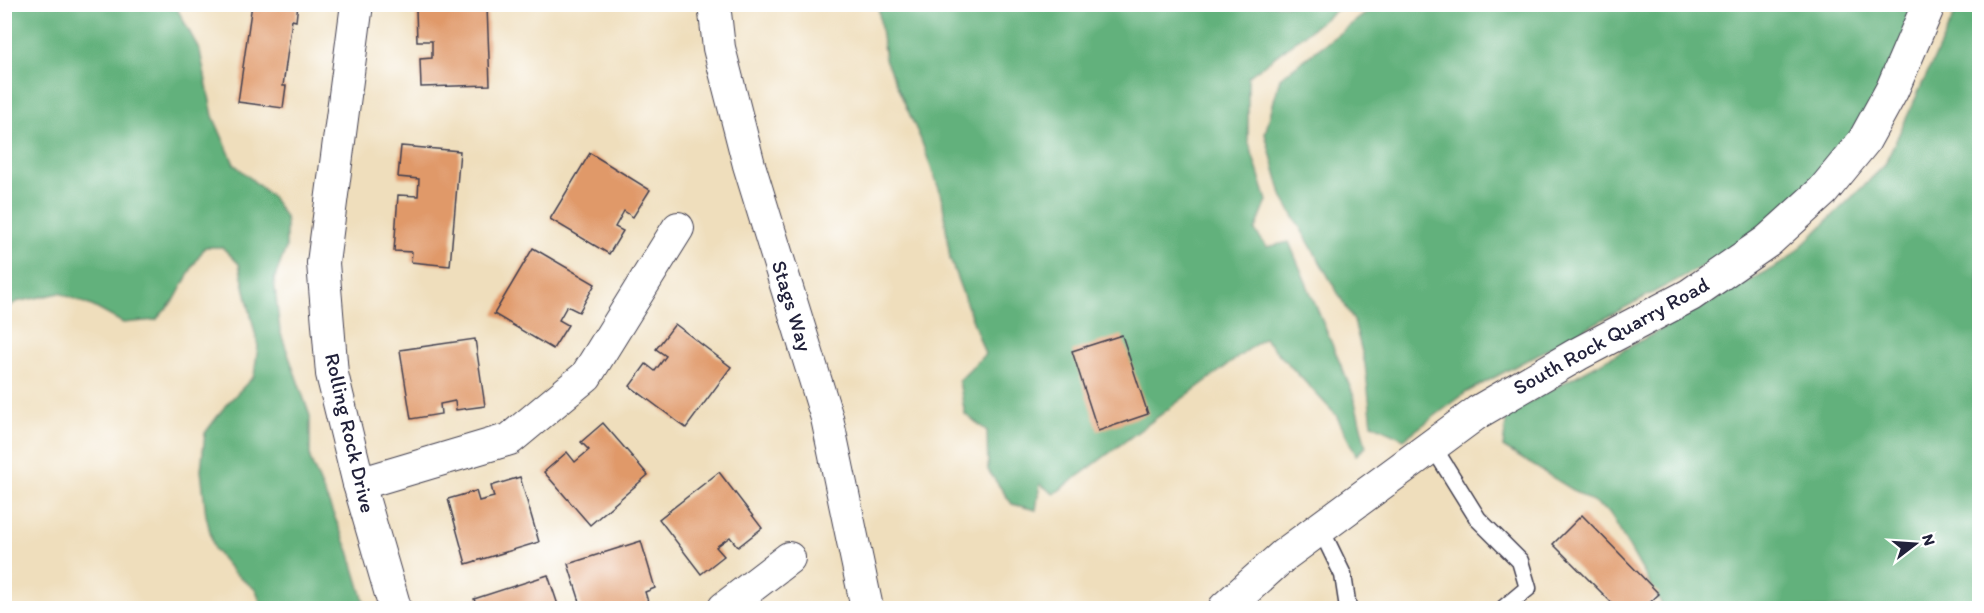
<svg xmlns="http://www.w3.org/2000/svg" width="1984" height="613" font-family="Itim,sans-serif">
  <rect width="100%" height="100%" fill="#fff"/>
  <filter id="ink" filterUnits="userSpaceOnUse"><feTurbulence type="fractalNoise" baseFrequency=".0167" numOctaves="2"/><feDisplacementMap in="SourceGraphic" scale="12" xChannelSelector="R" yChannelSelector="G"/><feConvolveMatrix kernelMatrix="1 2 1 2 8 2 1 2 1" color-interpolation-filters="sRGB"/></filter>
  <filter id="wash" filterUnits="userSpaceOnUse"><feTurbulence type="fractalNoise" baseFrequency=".008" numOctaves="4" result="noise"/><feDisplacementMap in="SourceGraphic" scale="24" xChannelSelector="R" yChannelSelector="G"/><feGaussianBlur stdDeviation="1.35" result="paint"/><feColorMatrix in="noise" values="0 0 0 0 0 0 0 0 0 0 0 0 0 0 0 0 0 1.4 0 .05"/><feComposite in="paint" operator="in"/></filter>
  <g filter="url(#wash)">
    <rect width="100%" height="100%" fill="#efdebc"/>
    <g fill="#62b17c" stroke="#426a5c" stroke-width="1.5">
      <polygon points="5,4 175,5 200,51 213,116 234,164 273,198 286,219 286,248 274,280 280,331 310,416 310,459 349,551 366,608 262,608 256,590 233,572 214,549 206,515 201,470 205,433 226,405 254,376 258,346 239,264 222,247 205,247 193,266 175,299 156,320 123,323 94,307 60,293 16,302 5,310"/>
      <polygon points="878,5 1343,5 1248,77 1248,140 1267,201 1255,231 1267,247 1289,242 1353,394 1366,447 1356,455 1336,415 1264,338 1054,494 1040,484 1036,510 1012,504 988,470 987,431 965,414 959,381 985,354 950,259 942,197 921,140 885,59"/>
      <polygon points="1377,5 1920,5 1859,138 1759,236 1467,392 1404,439 1372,424 1365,364 1354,321 1283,198 1265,134 1280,78"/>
      <polygon points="1959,5 1979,5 1979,608 1664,608 1609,512 1503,447 1507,414 1786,261 1884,166"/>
    </g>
    <g id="blocks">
      <g fill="#e09969">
        <polygon points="252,4 298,4 296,21 292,20 283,86 286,86 283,108 238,102"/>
        <polygon points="487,7 490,85 421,87 420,59 432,58 432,41 417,41 416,9"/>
        <polygon points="401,146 460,151 450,266 411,262 412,252 394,251 398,195 418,196 419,179 398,177"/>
        <polygon points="590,153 650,190 633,217 624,211 615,227 623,231 609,254 550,219"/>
        <polygon points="533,248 595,284 579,312 567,306 559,320 568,325 553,349 494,314"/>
        <polygon points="675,324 731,367 686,428 630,386 646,364 655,371 666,356 656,349"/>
        <polygon points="1122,335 1148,414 1098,431 1072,351"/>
        <polygon points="475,339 485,406 456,410 455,401 440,404 441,414 411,419 400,350"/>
        <polygon points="603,423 648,475 590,525 544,472 567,452 575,462 589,450 581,442"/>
        <polygon points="719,472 762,528 738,547 730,537 716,547 724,556 701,574 659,519"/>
        <polygon points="520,477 539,542 466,564 448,499 476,491 479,501 494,497 491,486"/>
        <polygon points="1582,515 1659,594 1644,608 1617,608 1553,544"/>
        <polygon points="641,541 655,588 645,592 650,608 582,608 568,564"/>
        <polygon points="548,575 559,608 477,608 474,599"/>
      </g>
    </g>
  </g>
  <g filter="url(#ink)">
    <use href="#blocks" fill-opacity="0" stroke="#413e4e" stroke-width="1.5"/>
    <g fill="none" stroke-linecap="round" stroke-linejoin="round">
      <defs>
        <g id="service">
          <polyline points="1432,445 1478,519 1520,561 1528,588 1504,608"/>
          <polyline points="1318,530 1327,542 1343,575 1348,608"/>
        </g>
        <g id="minor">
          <polyline points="357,4 323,263 332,374 359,484 395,608"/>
          <polyline points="714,4 719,48 749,165 827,418 867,608"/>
          <polyline points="359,484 510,439 586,376 678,228"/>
          <polyline points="724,608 789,558"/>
        </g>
        <polyline id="tertiary" points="1225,608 1284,555 1478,412 1578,354 1690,295 1768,241 1823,191 1864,141 1892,90 1929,4"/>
      </defs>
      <use href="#service" stroke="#413e4e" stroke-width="19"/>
      <use href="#minor" stroke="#413e4e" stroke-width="34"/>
      <use href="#tertiary" stroke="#413e4e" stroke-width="35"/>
      <use href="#service" stroke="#fff" stroke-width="16"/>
      <use href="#minor" stroke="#fff" stroke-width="32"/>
      <use href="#tertiary" stroke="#fff" stroke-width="33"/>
    </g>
  </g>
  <g text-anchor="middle" stroke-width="4.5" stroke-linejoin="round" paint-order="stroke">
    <g font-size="21" fill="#22223b" stroke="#fff">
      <text transform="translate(792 306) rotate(73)" y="7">Stags Way</text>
      <text transform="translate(1611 336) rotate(-29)" y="7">South Rock Quarry Road</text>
      <text transform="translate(350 433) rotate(77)" y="7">Rolling Rock Drive</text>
    </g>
  </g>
  <rect width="1984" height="613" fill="none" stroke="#fff" stroke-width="24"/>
  <g transform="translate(1915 544) rotate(73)" stroke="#ffffff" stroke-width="4.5" paint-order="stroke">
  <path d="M0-4.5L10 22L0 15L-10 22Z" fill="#22223b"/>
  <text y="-9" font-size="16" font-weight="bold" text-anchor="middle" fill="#22223b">N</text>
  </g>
</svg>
